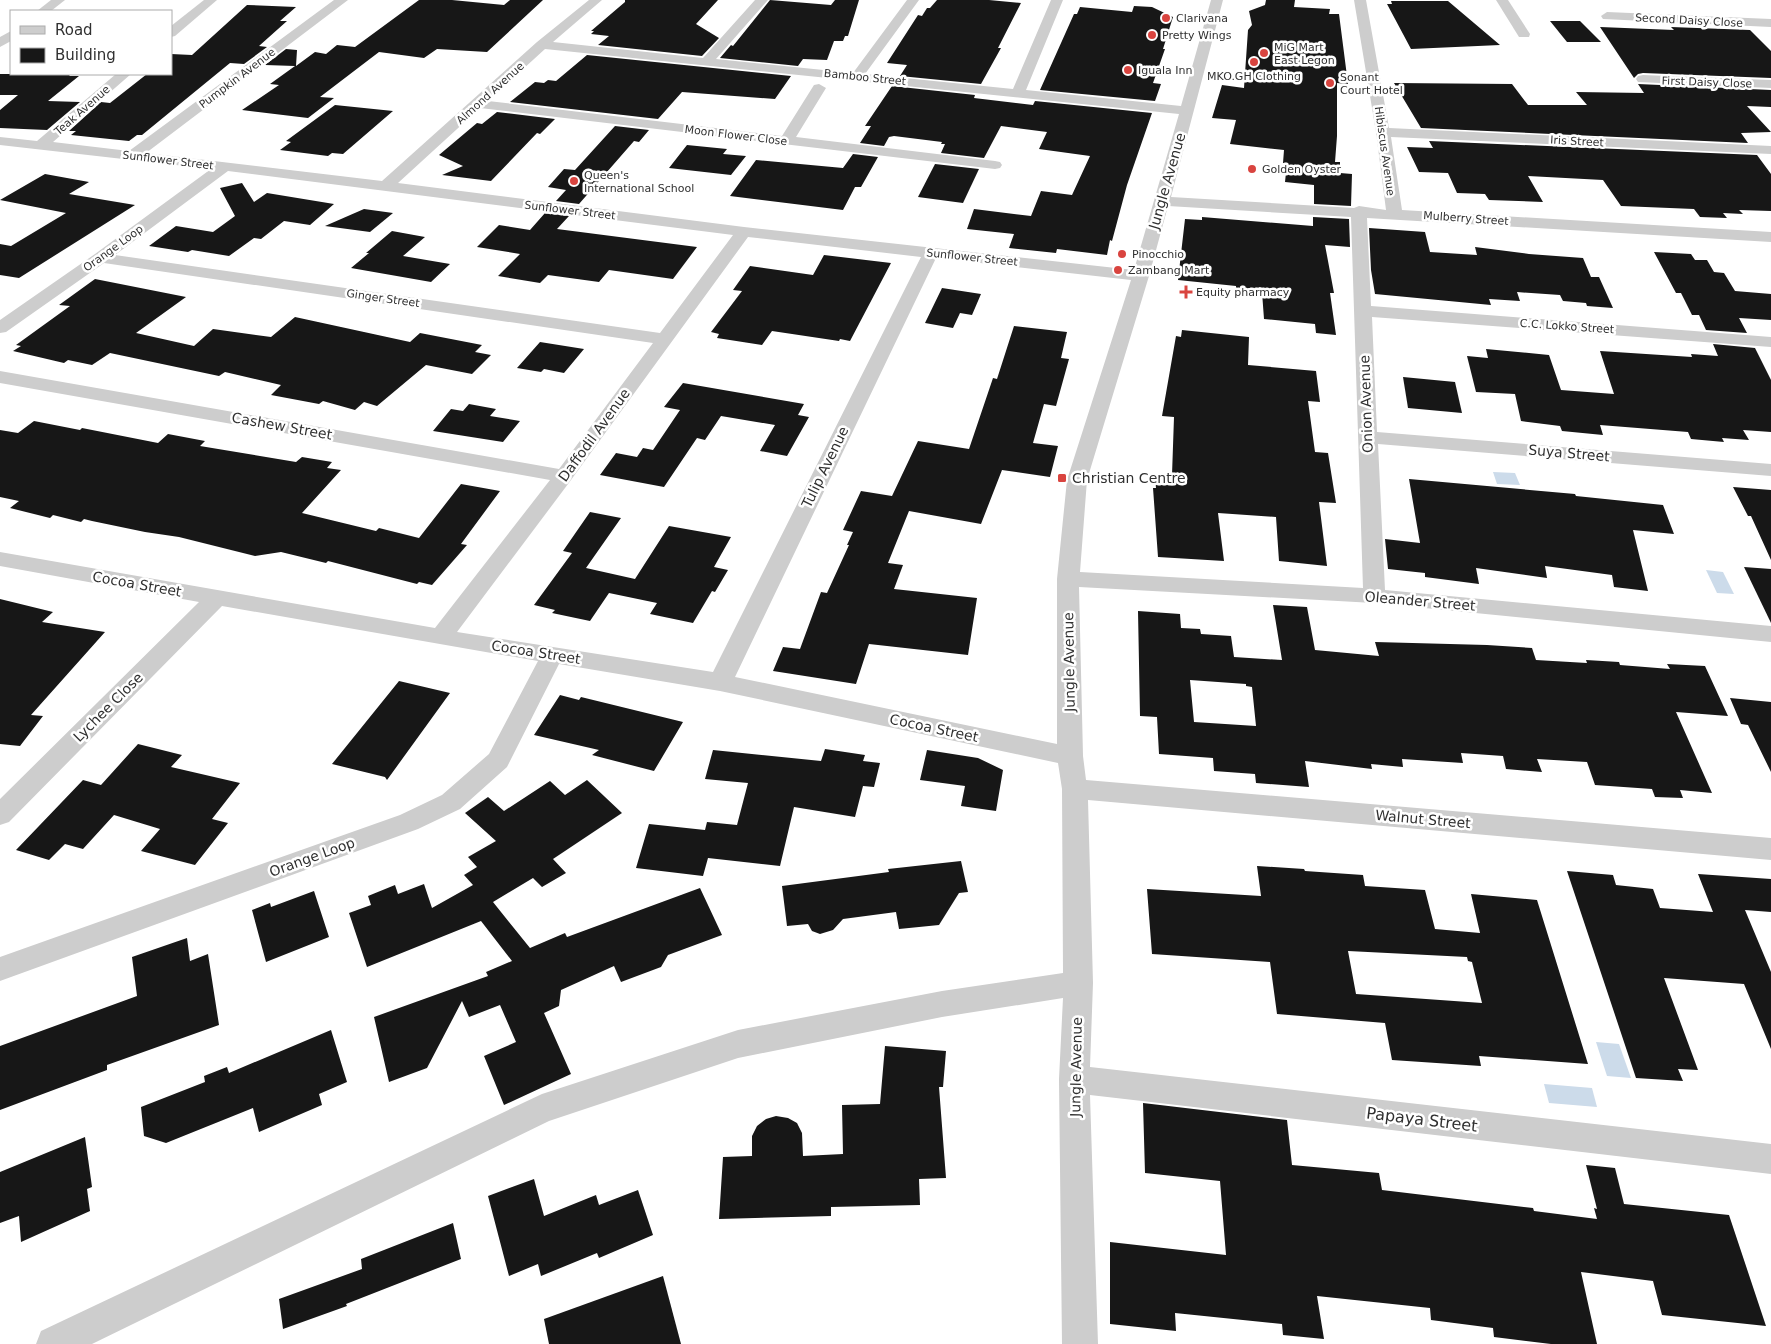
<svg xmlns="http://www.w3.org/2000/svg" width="1771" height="1344" font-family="'DejaVu Sans',sans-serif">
  <rect width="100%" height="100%" fill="#fff"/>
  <g fill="#ccdbea">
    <polygon points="1493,472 1515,473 1520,485 1497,484"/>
    <polygon points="1706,570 1723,572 1734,594 1717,593"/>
    <polygon points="1596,1042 1619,1044 1631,1078 1607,1076"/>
    <polygon points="1544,1084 1592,1088 1597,1107 1549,1103"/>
  </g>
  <g fill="#171717" fill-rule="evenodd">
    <polygon points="419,0 452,0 504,5 510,0 543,0 487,52 437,49 424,58 379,52 320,97 334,98 308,118 242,110 279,85 270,84 295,66 265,65 286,49 297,50 296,66 315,52 326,54 337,45 355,47"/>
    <polygon points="625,0 718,0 696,24 719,38 702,56 598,45 609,36 591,34 594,31 591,31 625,2"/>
    <polygon points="770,0 831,5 835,0 859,0 848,36 845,36 843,41 834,41 827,60 803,59 798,66 720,58 731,45 733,46"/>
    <polygon points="937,0 989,0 1021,3 998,48 1001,48 981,84 900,76 907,65 887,63 918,15 922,16 927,8 930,8"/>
    <polygon points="1266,0 1295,0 1294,7 1330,9 1329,14 1339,14 1348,84 1337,83 1337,136 1335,162 1340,162 1340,173 1352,174 1351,206 1314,204 1314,185 1285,182 1287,163 1283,163 1284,150 1230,144 1236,120 1212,118 1222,85 1244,88 1248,30 1252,25 1249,11 1265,5"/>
    <polygon points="1391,1 1448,1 1500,45 1411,49 1387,4 1392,4"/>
    <polygon points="247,5 296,7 280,21 287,21 259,46 267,47 244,64 230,63 142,135 137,135 129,141 71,135 76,131 69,131 101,102 110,103 147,74 171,74 171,54 192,55"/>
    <polygon points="1134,6 1152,7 1173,17 1163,49 1165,49 1153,83 1161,84 1155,101 1040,90 1074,14 1077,14 1080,7 1132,12"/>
    <polygon points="1550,21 1580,21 1601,42 1567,42"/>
    <polygon points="1600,27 1674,30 1671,27 1750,30 1771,51 1771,78 1643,73 1638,74 1634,78"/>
    <polygon points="587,55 791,76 775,99 682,92 658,119 510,102 535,82 544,83 548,80 556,81"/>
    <polygon points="0,74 71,74 69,76 79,76 48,101 80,102 47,130 0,128 0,110 18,95 0,95"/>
    <polygon points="1394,83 1512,84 1528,105 1587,105 1576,92 1644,93 1638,84 1771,90 1771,107 1747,106 1771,132 1741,133 1748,143 1421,128"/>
    <polygon points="892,86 975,95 974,98 1033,105 1035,101 1152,113 1127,185 1112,241 1110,240 1107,255 1057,249 1056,253 1009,248 1014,234 967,229 974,209 1031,216 1041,191 1072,195 1090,156 1039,149 1047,132 1001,126 984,158 941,153 945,144 941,144 942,142 894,136 889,137 884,146 860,143 871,126 865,126"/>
    <polygon points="335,105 393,111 343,154 332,153 328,156 280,150 291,142 286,141"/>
    <polygon points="497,112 555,119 540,134 537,133 491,181 442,175 463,166 439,155 477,123 482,124"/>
    <polygon points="615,126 649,130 639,142 634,141 579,204 556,201 566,190 548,187 564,169 575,170"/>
    <polygon points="1429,141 1757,155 1771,174 1771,211 1739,210 1743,214 1723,213 1727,218 1700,217 1694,209 1621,206 1603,180 1528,176 1543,202 1489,200 1485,194 1457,193 1448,173 1419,172 1407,147 1433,148"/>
    <polygon points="687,145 727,149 723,154 746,156 731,175 669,168"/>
    <polygon points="853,154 878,157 861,187 855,187 843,210 730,196 756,160 843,168"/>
    <polygon points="935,164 979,169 963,203 918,197"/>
    <polygon points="45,174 89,182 69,194 135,205 19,278 0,275 0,244 11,246 66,213 0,200"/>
    <polygon points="242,183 254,202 267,193 334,204 310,225 284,221 261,239 254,238 229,256 192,250 188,252 149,246 176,226 213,232 235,216 220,188"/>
    <polygon points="364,209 393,213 370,232 325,226"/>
    <polygon points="545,213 569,216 557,229 697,247 673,279 609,270 599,282 548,275 540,283 498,276 520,254 477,247 499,225 530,230"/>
    <polygon points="1202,217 1313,226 1313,217 1349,219 1350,247 1325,245 1334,293 1330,293 1336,335 1316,333 1315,324 1264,319 1262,292 1236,290 1236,286 1178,280 1185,219 1202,220"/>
    <polygon points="1369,228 1425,232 1430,252 1477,255 1475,247 1529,254 1583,258 1591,277 1599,277 1613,308 1587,306 1586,303 1563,301 1560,295 1517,292 1520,301 1489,299 1491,305 1375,294 1371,270"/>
    <polygon points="392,231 425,237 403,256 450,264 431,282 351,268 369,253 366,253"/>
    <polygon points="1654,252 1691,254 1695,260 1707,260 1714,272 1724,273 1735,291 1771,294 1771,320 1739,318 1747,333 1706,330 1699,315 1692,315 1681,293 1676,293"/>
    <polygon points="824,255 891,263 850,341 840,339 839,341 772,331 762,345 717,338 719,334 711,332 742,291 733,290 750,266 813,275"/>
    <polygon points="95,279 186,297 136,333 194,346 213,329 271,337 295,317 410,342 420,333 482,345 475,352 491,355 472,374 426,365 377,406 364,402 355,410 323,401 319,404 271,395 281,385 225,372 219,376 110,353 92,365 68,360 64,363 13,351 21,346 16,345 70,306 59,305"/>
    <polygon points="942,288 981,294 972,315 960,313 953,328 925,323"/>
    <polygon points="1014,326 1067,332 1061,358 1069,359 1056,406 1044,404 1033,443 1058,446 1050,477 1002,470 981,524 909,511 888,563 903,565 894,589 977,598 968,655 869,644 856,684 773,671 783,647 800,649 821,592 827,593 849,545 847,545 853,532 843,530 861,491 892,496 918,441 969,449 993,378 997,379"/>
    <polygon points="1182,330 1249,337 1248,365 1316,371 1320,402 1308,401 1315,452 1328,453 1336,503 1319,502 1327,566 1279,561 1276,517 1218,513 1224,561 1158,557 1153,488 1156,488 1155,478 1163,479 1163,474 1172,475 1174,417 1162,416 1176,336 1181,337"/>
    <polygon points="540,342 584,349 564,373 544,369 541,372 517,368"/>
    <polygon points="1713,344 1755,348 1771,380 1771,432 1743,430 1749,440 1722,438 1724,442 1691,439 1688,432 1600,425 1603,435 1562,431 1560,426 1521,421 1515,394 1476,392 1467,356 1488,358 1486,349 1549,355 1561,390 1614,394 1600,351 1692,357 1691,354 1718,356"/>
    <polygon points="1403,377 1455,382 1462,413 1408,408"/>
    <polygon points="683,383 804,404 798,415 809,417 787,456 760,451 775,425 721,416 705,440 697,438 664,487 600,475 616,453 637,457 643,448 653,450 680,410 664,407"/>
    <polygon points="469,404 496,409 490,416 520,421 503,442 433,431 451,409 463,411"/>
    <polygon points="34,421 80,430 82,428 158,443 168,434 205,441 200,446 296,462 302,457 332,462 327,468 341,470 302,513 376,531 379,528 419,538 461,484 500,491 461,544 467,545 432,585 419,582 417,584 328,561 326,563 281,552 255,556 179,537 145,532 92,521 84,519 81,522 53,515 50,518 10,508 19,501 0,497 0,430 18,433"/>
    <polygon points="1409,479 1575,494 1576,496 1663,505 1674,534 1633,530 1648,591 1614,587 1612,575 1545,566 1547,578 1476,568 1479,584 1425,577 1425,573 1388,569 1385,539 1420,543"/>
    <polygon points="1733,487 1771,490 1771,560 1751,516 1748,516"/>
    <polygon points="590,512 621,518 586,568 635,579 669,526 731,537 714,567 728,570 715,592 712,591 693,623 650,614 657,603 609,593 590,621 552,613 555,610 534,605 572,553 563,551"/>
    <polygon points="1744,567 1771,569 1771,623"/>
    <polygon points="0,599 53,612 42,622 105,632 31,715 43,716 20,746 0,744"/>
    <path d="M1273,605L1307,607L1315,650L1379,656L1375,642L1487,645L1532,648L1536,660L1587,663L1586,660L1619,662L1620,665L1670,669L1667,664L1705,666L1728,716L1676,712L1712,793L1680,790L1683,798L1655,797L1652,789L1595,785L1587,762L1537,759L1542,772L1506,769L1503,756L1461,753L1463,763L1402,759L1403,767L1371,764L1372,769L1305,761L1309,787L1256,783L1255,774L1214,771L1213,758L1159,754L1157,717L1140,716L1138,611L1180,614L1181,628L1200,629L1201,634L1231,636L1234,657L1282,660ZM1190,680L1246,684V686L1252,687L1256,726L1194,722Z"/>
    <polygon points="399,681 450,693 387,780 385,777 332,764"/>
    <polygon points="560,695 579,700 581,697 683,722 654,771 592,755 599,750 534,735"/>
    <polygon points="1730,698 1771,702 1771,772 1748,725 1741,724"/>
    <polygon points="138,744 182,755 171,767 240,783 212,819 228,823 195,865 141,851 160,829 114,815 83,849 65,844 49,860 16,850 83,780 101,785"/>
    <polygon points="825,749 865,755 863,761 880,763 874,787 863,786 855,817 794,807 780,866 708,858 703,876 636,868 649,824 705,830 707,822 737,825 748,783 705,779 713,750 821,761"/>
    <polygon points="927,750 978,758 1003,770 996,811 961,806 965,786 920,780"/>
    <polygon points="587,780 622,813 553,859 566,873 542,887 533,878 493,902 530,948 565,933 567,937 700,888 722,935 668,955 661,967 621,982 614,966 561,990 559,1006 544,1013 571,1074 504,1105 484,1056 516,1042 500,1005 469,1017 462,1001 427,1068 389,1082 374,1017 488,976 486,972 512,961 481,921 367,967 349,913 371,905 368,896 395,885 398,894 424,884 432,908 473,885 464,875 477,867 468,857 496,841 465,813 488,797 504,811 550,781 565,795"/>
    <polygon points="961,861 968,892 959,893 939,925 899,929 896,912 843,919 833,930 820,934 812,931 808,924 787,926 782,886 889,872 888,869"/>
    <path d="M1257,866L1304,869L1305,871L1363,875L1365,886L1425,890L1435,929L1480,933L1471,894L1537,900L1588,1064L1479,1056L1481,1066L1392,1060L1385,1023L1277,1014L1270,962L1152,954L1147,889L1261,896ZM1348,951L1467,957L1468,961L1472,962L1482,1003L1356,994Z"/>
    <polygon points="1567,871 1613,875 1616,885 1653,889 1660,908 1713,912 1698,874 1771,879 1771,912 1745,910 1771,972 1771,1049 1744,984 1664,978 1698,1070 1678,1069 1683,1081 1636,1078"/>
    <polygon points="314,891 329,937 266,962 252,910 270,903 271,907"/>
    <polygon points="187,938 190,961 208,954 219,1025 107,1065 107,1070 0,1110 0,1046 137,996 132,957"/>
    <polygon points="331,1030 347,1082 319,1094 322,1105 259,1132 253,1108 166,1143 144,1136 141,1107 205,1082 204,1076 227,1067 229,1073"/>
    <polygon points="885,1046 946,1051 943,1087 939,1087 946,1178 919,1179 920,1205 831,1207 831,1216 719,1219 723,1157 752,1156 752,1136 757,1126 766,1119 776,1116 788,1118 797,1123 802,1133 803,1156 843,1154 842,1105 880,1104"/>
    <polygon points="1143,1103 1287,1120 1292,1165 1379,1173 1382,1190 1533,1208 1534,1211 1597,1219 1594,1208 1597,1209 1586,1165 1615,1168 1624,1204 1729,1215 1766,1326 1662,1315 1653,1281 1581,1272 1597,1344 1551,1344 1494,1337 1493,1328 1431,1320 1430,1308 1317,1296 1324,1339 1283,1335 1282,1324 1175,1313 1176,1331 1110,1324 1110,1242 1226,1255 1220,1181 1145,1173"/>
    <polygon points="85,1137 92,1187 87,1189 90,1211 21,1242 19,1216 0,1223 0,1172"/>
    <polygon points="534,1179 544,1216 596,1195 599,1205 638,1190 653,1235 599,1258 597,1253 541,1276 538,1264 509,1276 488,1196"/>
    <polygon points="453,1223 461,1259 346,1304 347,1306 283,1329 279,1299 362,1269 361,1259"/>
    <polygon points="663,1276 681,1344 549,1344 544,1319"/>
  </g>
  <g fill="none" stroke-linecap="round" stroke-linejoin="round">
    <g fill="#cdcdcd" fill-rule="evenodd">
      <polygon points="51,0 65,0 51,11 37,11"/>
      <polygon points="204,0 217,0 175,36 171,37 171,26"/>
      <path d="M334,0H348L146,153L382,181L537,42L589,0H602L553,42L703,58L755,0H768L716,59L853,73L907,0H919L865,74L1013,89L1051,0H1063L1026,90L1181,106L1211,0H1223L1171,197L1354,208L1359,206L1386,210L1376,132L1354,0H1366L1389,128L1771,146V154L1391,137L1402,210L1771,232V242L1367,218L1371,306L1771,337V347L1372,317L1377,432L1771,464V476L1378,444L1385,590L1771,626V642L1374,603L1079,587L1083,756L1086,780L1771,838V860L1088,800L1093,983L1090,1067L1771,1144V1174L1090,1095L1098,1344H1062L1059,1079L1063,998L942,1017L738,1058L549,1121L92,1344H36L41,1331L542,1094L738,1030L942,991L1063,973L1062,789L1058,763L720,691L559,664L507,767L460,809L418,829L0,981V957L400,815L442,795L489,754L538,661L222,606L9,822L0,825V799L199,602L0,566V552L435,628L550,480L0,383V371L559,469L653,343L104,263L6,332L0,333V320L95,254L211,169L0,145V137L37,141L116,74H131L53,142L129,151ZM545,49L1179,114L1134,270L744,227L398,183L480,108L995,169L1000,168L1002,165L1000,162L995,161L796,137L826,88L819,84L814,85L782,136L488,101ZM228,171L733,235L660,333L115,255ZM1168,206L1351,217L1363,588L1080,572L1087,480L1149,276ZM748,237L921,257L713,672L457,632L571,480ZM936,258L1131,280L1067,480L1057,579V744L735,677Z"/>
      <polygon points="1496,0 1508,0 1530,34 1529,37 1519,37"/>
      <polygon points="1607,12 1771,19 1771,27 1603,19 1601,16"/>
      <polygon points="11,31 11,41 0,47 0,37"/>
      <polygon points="1643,75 1771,80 1771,88 1638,82 1636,79 1638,76"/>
    </g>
  </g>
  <g fill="#d9443f" stroke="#fff" stroke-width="2">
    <circle cx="1166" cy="18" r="5"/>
    <circle cx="1152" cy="35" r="5"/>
    <circle cx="1264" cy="53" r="5"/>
    <circle cx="1254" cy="62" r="5"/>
    <circle cx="1128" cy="70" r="5"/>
    <circle cx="1330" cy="83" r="5"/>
    <circle cx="1252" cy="169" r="5"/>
    <circle cx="574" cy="181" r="5"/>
    <circle cx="1122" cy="254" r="5"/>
    <circle cx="1118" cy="270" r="5"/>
    <path d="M1183.5 284.5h5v5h5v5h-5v5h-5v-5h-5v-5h5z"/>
    <rect x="1057" y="473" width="10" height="10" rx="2.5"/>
  </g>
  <g text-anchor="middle" stroke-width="5" stroke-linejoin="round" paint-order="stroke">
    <g font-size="11" fill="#303030" stroke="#fff" text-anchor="start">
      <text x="1176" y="22">Clarivana</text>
      <text x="1162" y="39">Pretty Wings</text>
      <text x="1274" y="51">MiG Mart<tspan x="1274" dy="13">East Legon</tspan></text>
      <text x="1138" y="74">Iguala Inn</text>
      <text x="1254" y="80" text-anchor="middle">MKO.GH Clothing</text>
      <text x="1340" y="81">Sonant<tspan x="1340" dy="13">Court Hotel</tspan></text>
      <text x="1262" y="173">Golden Oyster</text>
      <text x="584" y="179">Queen's<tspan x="584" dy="13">International School</tspan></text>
      <text x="1132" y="258">Pinocchio</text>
      <text x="1128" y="274">Zambang Mart</text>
      <text x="1196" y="296">Equity pharmacy</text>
    </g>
    <g font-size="11" fill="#303030" stroke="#fff">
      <text transform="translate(1689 20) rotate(3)" y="4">Second Daisy Close</text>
      <text transform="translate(865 77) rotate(6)" y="4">Bamboo Street</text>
      <text transform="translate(237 78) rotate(-37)" y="4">Pumpkin Avenue</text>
      <text transform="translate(1707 82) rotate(2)" y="4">First Daisy Close</text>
      <text transform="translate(490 93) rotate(-42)" y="4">Almond Avenue</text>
      <text transform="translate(82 110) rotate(-41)" y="4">Teak Avenue</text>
      <text transform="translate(736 135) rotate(7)" y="4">Moon Flower Close</text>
      <text transform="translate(1577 141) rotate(3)" y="4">Iris Street</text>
      <text transform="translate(1385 151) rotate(82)" y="4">Hibiscus Avenue</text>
      <text transform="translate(168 160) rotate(7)" y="4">Sunflower Street</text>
      <text transform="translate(570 210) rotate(7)" y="4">Sunflower Street</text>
      <text transform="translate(1466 218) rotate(4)" y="4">Mulberry Street</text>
      <text transform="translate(113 248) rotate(-36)" y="4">Orange Loop</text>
      <text transform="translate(972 257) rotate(6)" y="4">Sunflower Street</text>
      <text transform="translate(383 298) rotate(8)" y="4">Ginger Street</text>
      <text transform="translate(1567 326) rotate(4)" y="4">C.C. Lokko Street</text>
    </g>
    <g font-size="14" fill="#303030" stroke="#fff">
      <text transform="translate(1167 181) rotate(-74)" y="5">Jungle Avenue</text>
      <text transform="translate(1366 404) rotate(-92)" y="5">Onion Avenue</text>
      <text transform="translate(282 426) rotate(10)" y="5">Cashew Street</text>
      <text transform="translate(594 435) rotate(-54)" y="5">Daffodil Avenue</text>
      <text transform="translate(1569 453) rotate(5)" y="5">Suya Street</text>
      <text transform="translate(825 467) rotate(-64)" y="5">Tulip Avenue</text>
      <text transform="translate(137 584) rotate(10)" y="5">Cocoa Street</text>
      <text transform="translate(1420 601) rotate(5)" y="5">Oleander Street</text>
      <text transform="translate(536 652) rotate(9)" y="5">Cocoa Street</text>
      <text transform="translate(1069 662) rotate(-91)" y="5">Jungle Avenue</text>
      <text transform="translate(108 707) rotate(-45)" y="5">Lychee Close</text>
      <text transform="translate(934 728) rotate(12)" y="5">Cocoa Street</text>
      <text transform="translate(1423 819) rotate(5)" y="5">Walnut Street</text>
      <text transform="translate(312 857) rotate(-20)" y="5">Orange Loop</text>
      <text transform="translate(1076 1067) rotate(-89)" y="5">Jungle Avenue</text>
    </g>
    <g font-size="14" fill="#303030" stroke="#fff" text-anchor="start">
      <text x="1072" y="483">Christian Centre</text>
    </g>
    <g font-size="16" fill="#303030" stroke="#fff">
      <text transform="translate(1422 1119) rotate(7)" y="6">Papaya Street</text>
    </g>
  </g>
  <rect x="10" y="10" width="162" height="65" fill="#ffffff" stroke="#acacac"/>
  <rect x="20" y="26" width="25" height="8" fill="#cdcdcd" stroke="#acacac"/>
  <text x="55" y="35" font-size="15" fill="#303030">Road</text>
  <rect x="20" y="48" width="25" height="15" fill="#171717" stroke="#acacac"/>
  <text x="55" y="60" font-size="15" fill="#303030">Building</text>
</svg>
